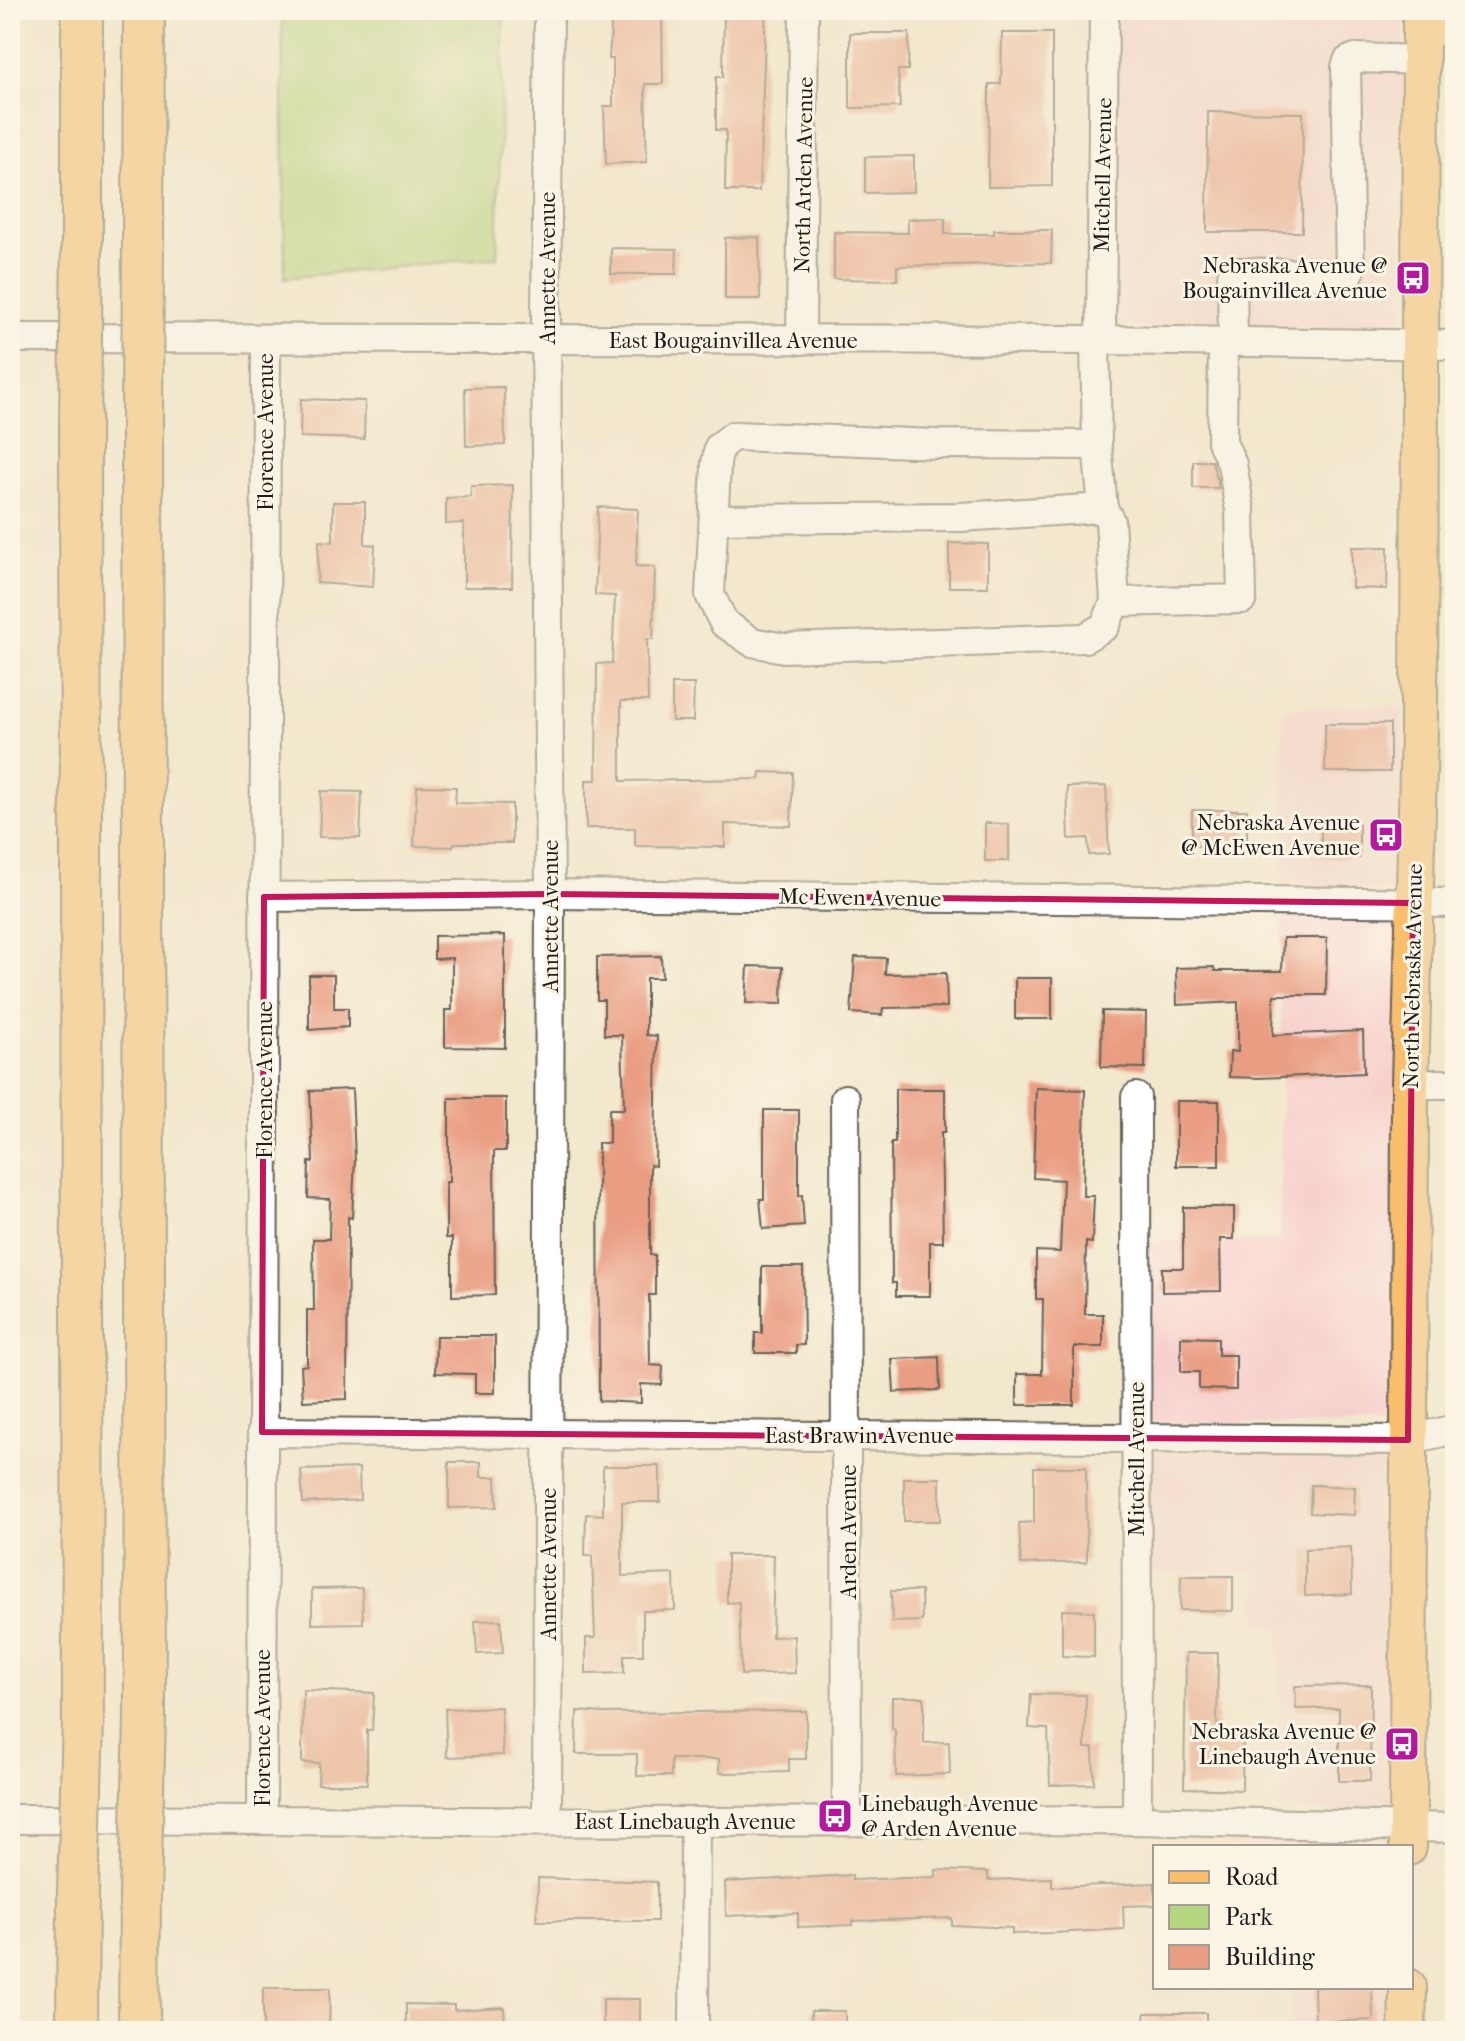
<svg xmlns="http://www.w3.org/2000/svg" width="1465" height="2041" font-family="'IM FELL French Canon',serif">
  <rect width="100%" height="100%" fill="#fcf5e5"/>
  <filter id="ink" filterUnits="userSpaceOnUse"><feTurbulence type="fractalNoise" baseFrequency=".0125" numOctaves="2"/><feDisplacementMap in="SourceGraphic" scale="16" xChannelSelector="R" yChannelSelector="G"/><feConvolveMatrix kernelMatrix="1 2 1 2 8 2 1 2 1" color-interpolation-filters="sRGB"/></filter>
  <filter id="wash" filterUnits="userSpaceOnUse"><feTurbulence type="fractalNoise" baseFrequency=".006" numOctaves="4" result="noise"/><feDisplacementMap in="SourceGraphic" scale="32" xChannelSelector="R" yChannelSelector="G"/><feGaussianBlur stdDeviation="1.8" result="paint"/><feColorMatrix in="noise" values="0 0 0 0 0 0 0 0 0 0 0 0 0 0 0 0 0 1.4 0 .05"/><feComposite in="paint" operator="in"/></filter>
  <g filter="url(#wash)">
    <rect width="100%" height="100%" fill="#f2e8cd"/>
    <g fill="#f7d0cd">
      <polygon points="1117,10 1404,10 1403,329 1113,326"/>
      <polygon points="1403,707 1401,889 1282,888 1283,708"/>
      <polygon points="1282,916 1400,918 1396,1426 1148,1422 1148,1241 1280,1241"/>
      <polygon points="1148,1450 1396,1454 1396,1814 1278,1810 1279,1628 1258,1626 1255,1572 1149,1572"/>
      <polygon points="1228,1837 1396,1842 1396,1847 1228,1847"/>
      <polygon points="1292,1987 1395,1987 1395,2031 1291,2031"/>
    </g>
    <polygon fill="#b3d67f" stroke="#68794e" stroke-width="2" points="282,10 504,10 497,257 285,278"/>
    <g id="blocks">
      <g fill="#e99d82">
        <polygon points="612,10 662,10 663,84 645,84 647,162 606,164 604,106 613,106 613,59 609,59"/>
        <polygon points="724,10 766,10 759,191 725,191 726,130 716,130 716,77 723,77"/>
        <polygon points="850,33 909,33 908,70 898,70 900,107 850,108"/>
        <polygon points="1002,33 1052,33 1052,186 988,187 989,84 1001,84"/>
        <polygon points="1208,112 1303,113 1302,232 1207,232"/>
        <polygon points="914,156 914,192 865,193 865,157"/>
        <polygon points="945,218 945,234 994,234 994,230 1052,230 1051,263 897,266 897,280 834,279 834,232 908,233 908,219"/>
        <polygon points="759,237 760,299 725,299 725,238"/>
        <polygon points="611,248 677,249 676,274 611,274"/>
        <polygon points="504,387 505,445 466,446 465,388"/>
        <polygon points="301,399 365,401 364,439 300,437"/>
        <polygon points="1193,461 1212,461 1219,488 1193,488"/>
        <polygon points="513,485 512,587 464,587 464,523 446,524 446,498 471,497 471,486"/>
        <polygon points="333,502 365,502 365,544 375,545 373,587 317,583 319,541 333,542"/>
        <polygon points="598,507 638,509 636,566 655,567 653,639 647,639 648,701 621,701 621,781 759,779 760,772 793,773 791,826 725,824 725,847 635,846 635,828 586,828 586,780 596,780 597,664 612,663 615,596 595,595"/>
        <polygon points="949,543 988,544 988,587 949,587"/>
        <polygon points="1352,547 1388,547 1387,589 1352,588"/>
        <polygon points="672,684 694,684 693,721 672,721"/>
        <rect x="1325" y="724" width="65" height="48"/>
        <polygon points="417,786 456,787 455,803 512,804 512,843 454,843 453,847 414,846"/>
        <polygon points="1106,786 1109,854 1089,855 1088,838 1069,839 1067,787"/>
        <polygon points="321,791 362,792 360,838 319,837"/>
        <polygon points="1192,810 1247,810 1247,845 1192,846"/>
        <polygon points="985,823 1009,824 1009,861 985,861"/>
        <rect x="1321" y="824" width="38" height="34"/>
        <polygon points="505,935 505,1048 445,1047 445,1010 452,1010 452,958 434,959 434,936"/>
        <polygon points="1283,938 1327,938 1326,995 1274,995 1273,1035 1363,1031 1364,1073 1259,1078 1229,1077 1230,1051 1238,1052 1238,1002 1177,1005 1176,968 1214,967 1215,971 1282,971"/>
        <polygon points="661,956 662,978 646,978 646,1035 657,1036 655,1166 650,1165 650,1255 655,1255 655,1295 649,1295 650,1365 663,1366 662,1385 641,1384 641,1403 599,1401 598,1143 609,1143 609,1109 624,1109 622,1035 604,1035 604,1000 597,1000 597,957"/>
        <polygon points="855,957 886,958 885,974 946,973 947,1007 883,1008 882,1015 851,1013"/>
        <polygon points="748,966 783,967 782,1004 746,1003"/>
        <polygon points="309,975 334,975 334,1008 348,1008 348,1027 309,1030"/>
        <rect x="1015" y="978" width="37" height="41"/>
        <polygon points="1102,1011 1146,1012 1145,1068 1101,1067"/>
        <polygon points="1036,1088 1085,1090 1083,1196 1094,1196 1092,1243 1086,1242 1085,1314 1103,1314 1103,1347 1074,1347 1074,1405 1017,1405 1017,1374 1042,1374 1043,1299 1036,1299 1036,1251 1060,1252 1063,1180 1033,1178"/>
        <polygon points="352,1089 355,1160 352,1218 348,1217 347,1399 303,1401 301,1366 307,1365 307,1310 314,1310 313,1239 329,1239 330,1199 308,1198 309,1162 313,1162 310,1091"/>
        <polygon points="895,1089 945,1089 945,1132 941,1132 943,1242 930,1242 930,1296 896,1296 896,1283 892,1283 891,1143 895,1143"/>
        <polygon points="449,1098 506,1098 506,1151 494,1151 495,1295 452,1296 452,1238 446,1238 446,1182 449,1182"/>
        <rect x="1176" y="1101" width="43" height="65"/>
        <polygon points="764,1110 799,1110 799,1196 802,1195 804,1226 763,1229 760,1199 764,1199"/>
        <polygon points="1183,1207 1234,1207 1234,1239 1220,1239 1221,1291 1162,1292 1162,1268 1183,1268"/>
        <polygon points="762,1267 803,1267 804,1345 796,1345 796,1353 755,1353 755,1333 762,1333"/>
        <polygon points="436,1336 495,1336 495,1393 475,1393 475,1374 435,1373"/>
        <polygon points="1181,1337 1218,1338 1218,1355 1236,1355 1236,1390 1199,1389 1199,1372 1181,1372"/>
        <polygon points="939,1357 940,1390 894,1392 892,1359"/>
        <polygon points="449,1462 481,1462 481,1477 496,1477 497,1507 449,1508"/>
        <polygon points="603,1466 660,1466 660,1502 622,1502 622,1576 674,1574 675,1610 643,1611 643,1655 624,1655 624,1673 586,1674 586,1638 595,1638 592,1556 585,1556 586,1514 603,1515"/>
        <polygon points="1034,1467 1086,1467 1087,1562 1021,1564 1019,1523 1034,1522"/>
        <polygon points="359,1468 360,1500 303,1503 301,1470"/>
        <rect x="904" y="1478" width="36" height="43"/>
        <polygon points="1311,1485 1355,1487 1354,1515 1310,1513"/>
        <polygon points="1351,1547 1352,1594 1305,1596 1305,1549"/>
        <polygon points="727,1555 774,1555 772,1637 794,1636 795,1673 741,1675 739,1602 727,1603"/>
        <polygon points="1181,1576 1233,1576 1233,1611 1180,1610"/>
        <polygon points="362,1588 363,1623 312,1624 312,1589"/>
        <polygon points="891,1591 921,1591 922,1621 892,1622"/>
        <polygon points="1062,1610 1094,1611 1094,1657 1062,1656"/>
        <polygon points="501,1620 503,1653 477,1654 475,1621"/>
        <polygon points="1186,1653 1218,1653 1217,1736 1243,1737 1242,1790 1184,1788"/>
        <polygon points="1371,1685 1370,1781 1339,1781 1339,1708 1296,1709 1295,1686"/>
        <polygon points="303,1690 374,1693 372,1730 367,1730 367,1784 318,1784 319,1763 302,1763"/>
        <polygon points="1031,1694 1086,1695 1085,1748 1093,1748 1094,1784 1050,1785 1048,1729 1029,1728"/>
        <polygon points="892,1697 924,1697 924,1743 949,1742 950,1774 896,1776 895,1729 892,1729"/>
        <polygon points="501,1707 503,1755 447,1757 445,1709"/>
        <polygon points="577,1711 604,1713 806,1711 806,1759 789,1759 789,1772 719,1773 719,1759 671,1759 671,1776 637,1776 637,1754 576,1754"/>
        <polygon points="936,1870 988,1872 988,1880 1052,1878 1052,1887 1155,1883 1155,1905 1123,1906 1124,1929 1053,1933 1012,1934 1012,1928 952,1925 952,1918 853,1921 853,1925 798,1927 798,1913 726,1916 725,1882 852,1875 852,1880 936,1877"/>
        <polygon points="538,1878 657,1882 657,1921 537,1921"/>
        <polygon points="1314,1987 1372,1987 1373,2020 1315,2022"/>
        <polygon points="263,1988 330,1988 329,2031 263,2031"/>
        <rect x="603" y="1999" width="37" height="32"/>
        <polygon points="406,2004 454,2005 454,2010 504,2007 505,2031 406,2031"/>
        <polygon points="811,2011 845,2011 845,2031 812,2031"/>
        <rect x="1145" y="2013" width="61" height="18"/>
      </g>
    </g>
  </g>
  <g filter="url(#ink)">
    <use href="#blocks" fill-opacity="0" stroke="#67635a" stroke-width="2"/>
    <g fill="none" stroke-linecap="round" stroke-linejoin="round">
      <defs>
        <g id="minor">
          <polyline points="10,338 1101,340 1455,345"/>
          <polyline points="801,340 804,10"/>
          <polyline points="1095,340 1097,445 1103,508 1110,521 1115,602 1105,626 1085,638 784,648 752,642 724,623 710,595 716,464 719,447 733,436 936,444 1097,445"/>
          <polyline points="1101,340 1104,10"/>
          <polyline points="1233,341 1232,276 1239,272 1341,275 1350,272 1346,67 1348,61 1355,58 1422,60"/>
          <polyline points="714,519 961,517 1103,508"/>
          <polyline points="1115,602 1242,599 1240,510 1232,464 1222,442 1223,341"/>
          <polyline points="264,897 550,894 1455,903"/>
          <polyline points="1410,1084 1455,1084"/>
          <polyline points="1136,1097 1137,1820"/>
          <polyline points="845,1099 847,1821"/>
          <polyline points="262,1432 1408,1440 1455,1429"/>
          <polyline points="10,1819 695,1822 1137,1820 1455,1828"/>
          <polyline points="262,1820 266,340"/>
          <polyline points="547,1821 550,894 546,318 549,10"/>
          <polyline points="694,2031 695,1822"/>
        </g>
        <g id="major">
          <polyline points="1441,10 1446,24 1455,35"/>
          <polyline points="1408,1847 1410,1084 1419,731 1421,10"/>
          <polyline points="1407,2031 1408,1987"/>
        </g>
        <g id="highway">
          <polyline points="82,237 82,10"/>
          <polyline points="143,237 144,10"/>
          <polyline points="142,429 145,1719"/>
          <polyline points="80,430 83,1720"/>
          <polyline points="77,2031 78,1893"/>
          <polyline points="139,2031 140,1895"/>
        </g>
      </defs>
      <use href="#minor" stroke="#67635a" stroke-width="32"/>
      <use href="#major" stroke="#67635a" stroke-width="40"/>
      <use href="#highway" stroke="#67635a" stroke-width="44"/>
      <use href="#minor" stroke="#fff" stroke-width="28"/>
      <use href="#major" stroke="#f9bf6d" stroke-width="36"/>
      <use href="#highway" stroke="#f9bf6d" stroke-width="40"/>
      <defs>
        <g id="highway-bridge">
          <polyline points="142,429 143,237"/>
          <polyline points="80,430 82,237"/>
          <polyline points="78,1893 83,1720"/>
          <polyline points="140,1895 145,1719"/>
        </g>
      </defs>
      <use href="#highway-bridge" stroke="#67635a" stroke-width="44" stroke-linecap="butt"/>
      <use href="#highway-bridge" stroke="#f9bf6d" stroke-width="40"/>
    </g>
  </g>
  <path d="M0 0H1465V2041H0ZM550,894L1413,903L1408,1440L262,1432L264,897Z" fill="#f2e8cd" fill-opacity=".55" fill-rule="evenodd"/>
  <path fill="none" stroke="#c2185b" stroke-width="6" stroke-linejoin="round" d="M550,894L1413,903L1408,1440L262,1432L264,897Z"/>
  <defs>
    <symbol id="bus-square" viewBox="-11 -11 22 22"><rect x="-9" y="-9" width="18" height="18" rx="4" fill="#b5179e" stroke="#fcf5e5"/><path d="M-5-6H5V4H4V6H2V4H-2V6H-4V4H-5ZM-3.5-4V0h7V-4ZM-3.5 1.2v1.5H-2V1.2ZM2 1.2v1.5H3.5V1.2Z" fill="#fff"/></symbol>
  </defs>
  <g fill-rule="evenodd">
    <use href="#bus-square" x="1393" y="258" width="40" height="40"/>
    <use href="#bus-square" x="1366" y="815" width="40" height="40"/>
    <use href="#bus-square" x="1382" y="1724" width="40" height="40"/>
    <use href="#bus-square" x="815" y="1796" width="40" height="40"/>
  </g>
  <g text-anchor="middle" stroke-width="6" stroke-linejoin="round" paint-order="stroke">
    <g font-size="22" fill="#1c1c1c" stroke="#fcf5e5">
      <text transform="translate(803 175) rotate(-89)" y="8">North Arden Avenue</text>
      <text transform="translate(1102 175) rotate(-89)" y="8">Mitchell Avenue</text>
      <text transform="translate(547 268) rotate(-90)" y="8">Annette Avenue</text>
      <text x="733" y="348">East Bougainvillea Avenue</text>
      <text transform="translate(265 432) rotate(-90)" y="8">Florence Avenue</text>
      <text transform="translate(860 897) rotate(1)" y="8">Mc Ewen Avenue</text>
      <text transform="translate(550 916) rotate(-90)" y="8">Annette Avenue</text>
      <text transform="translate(1412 976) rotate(-89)" y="8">North Nebraska Avenue</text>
      <text transform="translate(264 1080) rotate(-90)" y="8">Florence Avenue</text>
      <text x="859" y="1443">East Brawin Avenue</text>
      <text transform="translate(1136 1459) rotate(-90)" y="8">Mitchell Avenue</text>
      <text transform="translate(848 1532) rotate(-90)" y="8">Arden Avenue</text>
      <text transform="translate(548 1564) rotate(-90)" y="8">Annette Avenue</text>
      <text transform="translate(262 1728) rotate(-90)" y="8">Florence Avenue</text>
      <text x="685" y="1829">East Linebaugh Avenue</text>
    </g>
    <g font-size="22" fill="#1c1c1c" stroke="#fcf5e5" text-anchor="end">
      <text x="1387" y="273">Nebraska Avenue @<tspan x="1387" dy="25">Bougainvillea Avenue</tspan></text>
      <text x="1360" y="830">Nebraska Avenue<tspan x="1360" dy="25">@ McEwen Avenue</tspan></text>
      <text x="1376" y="1739">Nebraska Avenue @<tspan x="1376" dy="25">Linebaugh Avenue</tspan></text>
      <text x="861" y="1811" text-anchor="start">Linebaugh Avenue<tspan x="861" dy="25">@ Arden Avenue</tspan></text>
    </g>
  </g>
  <rect width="1465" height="2041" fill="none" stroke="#fcf5e5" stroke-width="40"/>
  <rect x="1153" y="1845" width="260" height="144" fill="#fcf5e5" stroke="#a29e95" stroke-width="2"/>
  <rect x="1169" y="1871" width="40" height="12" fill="#f9bf6d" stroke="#a29e95" stroke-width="2"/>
  <text x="1225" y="1885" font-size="24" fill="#1c1c1c">Road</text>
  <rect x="1169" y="1905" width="40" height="24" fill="#b3d67f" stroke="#a29e95" stroke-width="2"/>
  <text x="1225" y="1925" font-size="24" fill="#1c1c1c">Park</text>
  <rect x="1169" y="1945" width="40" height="24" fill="#e99d82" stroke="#a29e95" stroke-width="2"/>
  <text x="1225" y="1965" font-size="24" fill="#1c1c1c">Building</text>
</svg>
